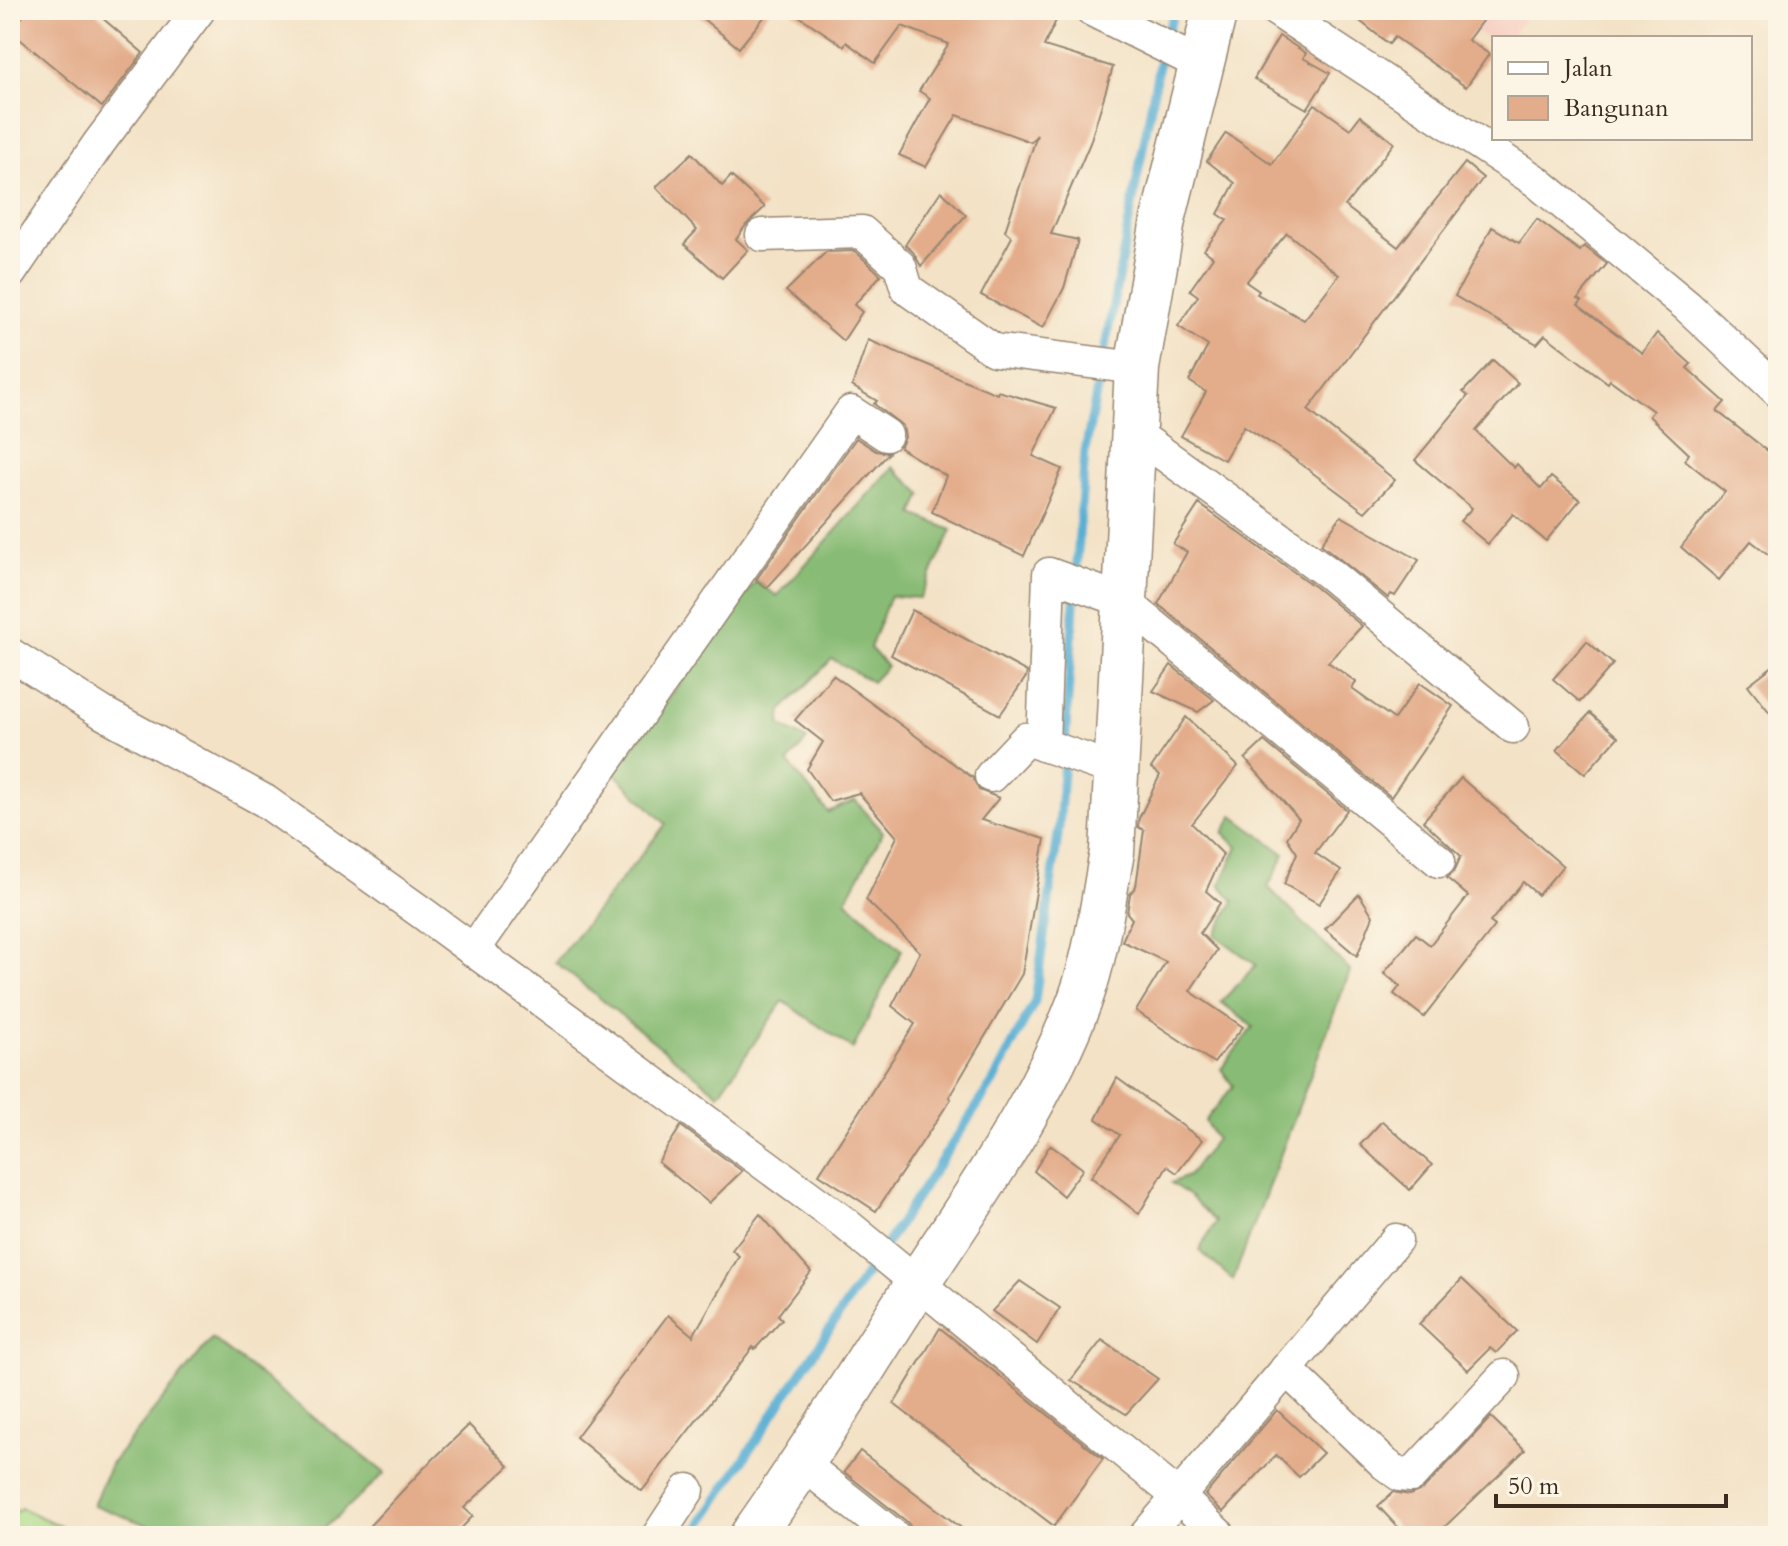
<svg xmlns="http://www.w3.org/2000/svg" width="1788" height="1546" font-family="Cardo,serif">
  <rect width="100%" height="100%" fill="#fcf5e5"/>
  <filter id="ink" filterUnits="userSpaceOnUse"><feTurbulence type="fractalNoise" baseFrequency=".0125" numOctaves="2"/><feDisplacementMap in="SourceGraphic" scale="16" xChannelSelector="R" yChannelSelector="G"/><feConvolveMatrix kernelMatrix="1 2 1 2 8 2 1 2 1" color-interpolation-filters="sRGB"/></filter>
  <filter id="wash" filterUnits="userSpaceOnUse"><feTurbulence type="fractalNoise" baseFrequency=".006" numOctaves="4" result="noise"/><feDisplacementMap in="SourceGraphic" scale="32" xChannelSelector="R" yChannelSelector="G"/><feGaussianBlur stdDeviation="1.8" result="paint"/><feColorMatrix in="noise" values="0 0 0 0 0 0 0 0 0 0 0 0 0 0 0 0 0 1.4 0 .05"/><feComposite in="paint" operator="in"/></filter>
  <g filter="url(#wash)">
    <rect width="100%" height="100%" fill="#f3e2c6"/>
    <polygon fill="#f6d2c5" points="1444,10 1531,10 1510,38 1494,38 1494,43"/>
    <polygon fill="#abdb89" stroke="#738254" stroke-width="2" points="21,1508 82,1536 10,1536 10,1516"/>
    <g fill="#88bb75" stroke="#62724a" stroke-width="2">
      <polygon points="893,467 922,494 913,514 952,530 920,598 890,596 870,648 887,666 872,682 832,659 782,710 780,725 807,740 788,762 828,812 855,800 883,832 846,900 902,950 853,1049 783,1001 719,1094 555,962 666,824 614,773 756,581 777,596"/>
      <polygon points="1233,816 1285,854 1268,887 1350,971 1233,1280 1199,1250 1216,1222 1190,1196 1171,1183 1188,1176 1216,1139 1205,1121 1233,1086 1221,1069 1253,1027 1221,1002 1256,965 1215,935 1234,901 1220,885 1238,847 1223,833"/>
      <polygon points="212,1338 385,1473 316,1536 177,1536 93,1505 110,1465"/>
    </g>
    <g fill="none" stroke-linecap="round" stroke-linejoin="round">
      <g stroke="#58afd4" stroke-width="9">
        <polyline points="1076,577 1085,452 1162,48 1175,10"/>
        <polyline points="1065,744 1075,591"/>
        <polyline points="693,1536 993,1082 1035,1001 1059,828 1064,759"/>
      </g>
    </g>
    <g id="blocks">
      <g fill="#e3ac8a" fill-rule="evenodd">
        <polygon points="28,10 93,10 143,53 102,107 10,31"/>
        <polygon points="692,10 770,10 739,48"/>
        <polygon points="790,10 1061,10 1044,46 1113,67 1090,143 1051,234 1078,240 1064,288 1043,328 981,295 1012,237 1005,231 1037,135 1031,142 957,115 926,167 899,155 930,98 919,91 949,44 902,26 875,63 846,42 844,46"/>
        <polygon points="1346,10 1490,10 1468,40 1489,54 1466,87 1395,37 1389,44"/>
        <polygon points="1279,36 1306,53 1303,58 1330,73 1307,109 1254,79"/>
        <path d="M1315,104L1350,129L1360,116L1394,143L1345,206L1398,247L1465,163L1483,178L1308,410L1395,480L1365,512L1286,453L1244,426L1224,460L1181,436L1206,392L1189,381L1208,346L1178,326L1198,296L1190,290L1213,257L1204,250L1227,220L1218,214L1235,183L1207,161L1226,133L1272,164ZM1287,233L1339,275L1304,320L1257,294L1259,291L1246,282Z"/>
        <polygon points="692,153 722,186 731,176 765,207 746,225 736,239 748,250 722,278 684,244 697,230 656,187"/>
        <polygon points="941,191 966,215 921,266 913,252 905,245"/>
        <polygon points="1537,219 1580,251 1584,246 1607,264 1578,299 1582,301 1578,305 1642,353 1657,333 1691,364 1687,368 1725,402 1717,411 1778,459 1778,562 1751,541 1719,580 1681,547 1725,492 1685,460 1689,454 1649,416 1653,411 1610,380 1608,383 1545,335 1537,344 1455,296 1492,227 1519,243"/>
        <polygon points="855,251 881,275 854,305 862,312 843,341 786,291 826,252"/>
        <polygon points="868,340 997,394 998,391 1056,408 1033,456 1062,469 1024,556 932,512 946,476 900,448 905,437 903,426 874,404 877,401 852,386"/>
        <polygon points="1493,360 1518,383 1476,431 1514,468 1517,464 1541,489 1551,477 1580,500 1546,541 1513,514 1488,544 1460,521 1472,508 1415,460 1468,396 1463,392"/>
        <polygon points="856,438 876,451 889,453 767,588 756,580"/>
        <polygon points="1199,504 1315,587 1362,626 1328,662 1356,682 1352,689 1394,719 1420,683 1453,706 1391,797 1158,604 1187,552 1173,544"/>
        <polygon points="1341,516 1419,560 1395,596 1391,594 1388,598 1321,544"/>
        <polygon points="912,610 1027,672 1026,677 1000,715 891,655"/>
        <polygon points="1587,641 1613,664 1580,702 1553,679"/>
        <polygon points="1778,662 1778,723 1748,685"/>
        <polygon points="1171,665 1214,700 1198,712 1153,691"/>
        <polygon points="833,675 973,778 979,790 999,798 981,820 1045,839 1022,974 949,1097 951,1099 876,1211 819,1174 915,1024 892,1006 920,952 866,900 897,837 859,793 830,801 807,769 823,742 795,720"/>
        <polygon points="1590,713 1618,737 1585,774 1557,750"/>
        <polygon points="1186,717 1238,766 1192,824 1223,854 1206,891 1220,903 1200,933 1217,950 1190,991 1243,1027 1214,1063 1136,1011 1166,962 1122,941 1132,919 1127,913 1130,894 1136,886 1144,830 1138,827 1139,818 1160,775 1151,768"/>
        <polygon points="1264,741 1347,810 1315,853 1341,871 1319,904 1284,884 1297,853 1287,838 1299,819 1245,759"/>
        <polygon points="1461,778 1563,866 1538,895 1523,882 1490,922 1495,926 1424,1017 1394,994 1400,986 1384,973 1416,934 1430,945 1468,896 1447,878 1454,872 1461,856 1423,821"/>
        <polygon points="1359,894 1373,916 1357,956 1325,929"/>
        <polygon points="1117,1078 1202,1140 1177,1173 1167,1166 1139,1214 1091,1177 1120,1135 1096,1119"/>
        <polygon points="1382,1121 1432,1165 1410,1190 1360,1145"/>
        <polygon points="681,1126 742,1171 709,1203 658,1162"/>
        <polygon points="1050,1145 1083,1169 1063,1196 1034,1171"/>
        <polygon points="760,1214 811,1272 778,1315 782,1319 755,1349 753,1347 642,1491 576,1437 668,1315 693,1336 739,1256 732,1250"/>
        <polygon points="1462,1279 1517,1331 1496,1353 1490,1348 1468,1370 1419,1324"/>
        <polygon points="1020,1281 1060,1308 1037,1344 992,1311"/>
        <polygon points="940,1328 1103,1459 1054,1526 894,1404"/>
        <polygon points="1102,1340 1158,1379 1126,1414 1071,1380"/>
        <polygon points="1277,1410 1323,1453 1299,1477 1276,1455 1223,1512 1205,1495"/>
        <polygon points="1491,1417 1525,1450 1435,1536 1406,1536 1378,1506 1393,1492 1410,1495 1424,1489"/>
        <polygon points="469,1425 509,1466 464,1508 473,1516 454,1536 360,1536 423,1469"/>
        <polygon points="860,1451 972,1536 919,1536 906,1521 844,1472"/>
      </g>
    </g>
  </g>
  <g filter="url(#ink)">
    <use href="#blocks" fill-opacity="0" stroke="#978672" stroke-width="2"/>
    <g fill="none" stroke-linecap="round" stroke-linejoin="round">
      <defs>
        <g id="street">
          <polyline points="1092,10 1200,64"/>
          <polyline points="1276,10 1536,181 1687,306 1778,391"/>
          <polyline points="762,235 862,232 900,266 907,289 994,350 1137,368"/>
          <polyline points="10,273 99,143 199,10"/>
          <polyline points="1133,432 1327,572 1513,727"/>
          <polyline points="10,654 103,713 265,801 421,912 842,1221 1179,1497 1220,1536"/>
          <polyline points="1043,745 1049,574 1124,601 1439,861"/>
          <polyline points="991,776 1026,739 1116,770"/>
          <polyline points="473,951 851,412 886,435"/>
          <polyline points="1286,1369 1385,1464 1400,1475 1411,1476 1504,1376"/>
          <polyline points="803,1464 894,1536"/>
          <polyline points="658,1536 688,1490"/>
          <polyline points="1145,1536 1396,1240"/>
        </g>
        <path id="secondary" d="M752,1536C812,1452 865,1364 921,1278C980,1189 1042,1101 1080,1000C1097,953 1103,901 1112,852L1137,368L1163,220L1215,10"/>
      </defs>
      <use href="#street" stroke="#978672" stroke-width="35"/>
      <use href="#secondary" stroke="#978672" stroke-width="47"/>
      <use href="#street" stroke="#fff" stroke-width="32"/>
      <use href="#secondary" stroke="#fff" stroke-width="44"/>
    </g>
  </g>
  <rect width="1788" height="1546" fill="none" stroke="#fcf5e5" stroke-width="40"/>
  <rect x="1492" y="36" width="260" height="104" fill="#fcf5e5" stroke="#afa495" stroke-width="2"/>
  <rect x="1508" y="62" width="40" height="12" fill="#ffffff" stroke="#afa495" stroke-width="2"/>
  <text x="1564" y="76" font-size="24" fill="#3b2a1e">Jalan</text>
  <rect x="1508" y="96" width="40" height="24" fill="#e3ac8a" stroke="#afa495" stroke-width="2"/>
  <text x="1564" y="116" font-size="24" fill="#3b2a1e">Bangunan</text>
  <path d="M1496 1494v12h230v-12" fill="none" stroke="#3b2a1e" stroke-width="4"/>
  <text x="1508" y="1494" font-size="24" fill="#3b2a1e" stroke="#fcf5e5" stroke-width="6" paint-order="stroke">50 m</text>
</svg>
